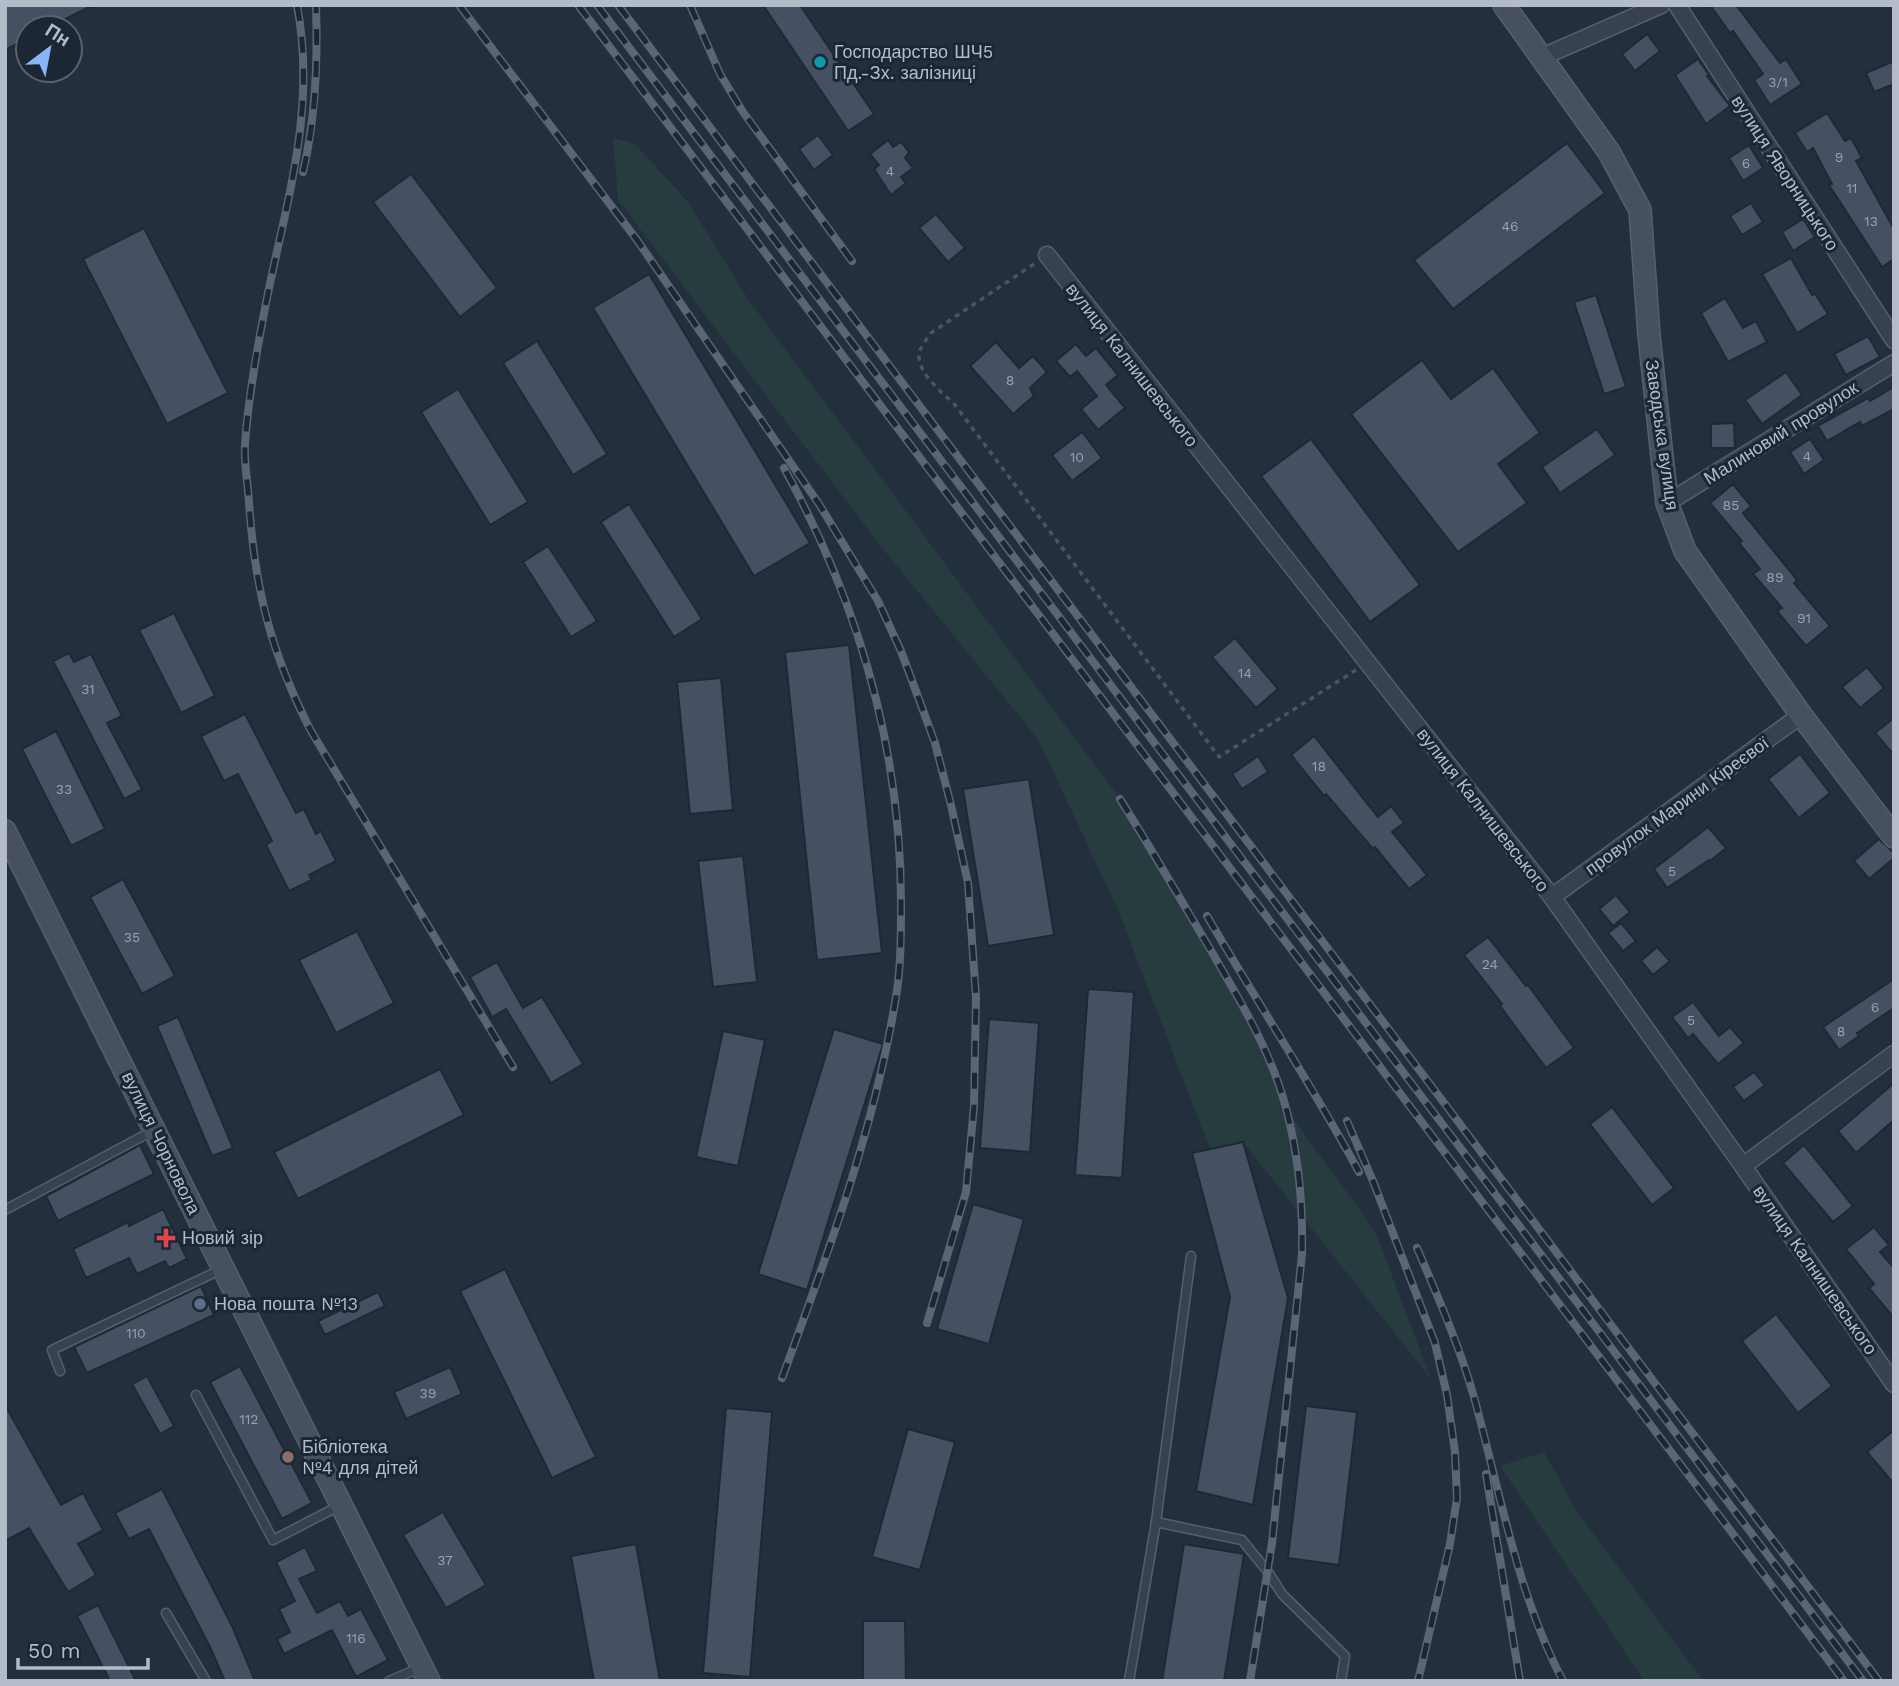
<svg xmlns="http://www.w3.org/2000/svg" width="1899" height="1686" font-family="'Work Sans',sans-serif">
  <rect width="100%" height="100%" fill="#242f3e"/>
  <g fill="#263c3f">
    <polygon points="613,138 635,144 688,202 748,299 1120,799 1160,863 1260,1037 1287,1110 1375,1231 1431,1379 1243,1142 1210,1149 1118,910 1038,739 875,539 618,200"/>
    <polygon points="1544,1452 1577,1512 1703,1681 1644,1681 1500,1466"/>
  </g>
  <g fill="#455162" stroke="#1f2835" stroke-width="2">
    <polygon points="5,5 93,5 48,28 28,28 28,38 5,50"/>
    <polygon points="763,5 800,5 874,114 848,131"/>
    <polygon points="1710,5 1736,5 1780,63 1786,59 1802,84 1770,105 1754,80 1763,74 1733,31 1730,33"/>
    <polygon points="1647,34 1660,51 1635,71 1622,54"/>
    <polygon points="1698,59 1709,75 1707,76 1730,106 1706,124 1675,75"/>
    <polygon points="1894,61 1894,84 1874,92 1866,73"/>
    <polygon points="1827,113 1845,141 1851,138 1862,158 1856,161 1894,229 1894,259 1882,267 1829,185 1832,184 1813,148 1807,152 1795,133"/>
    <polygon points="818,135 833,155 814,170 799,149"/>
    <polygon points="888,140 893,147 901,142 909,152 905,158 913,168 901,177 906,183 891,195 874,169 879,165 870,154"/>
    <polygon points="1567,143 1605,193 1453,309 1414,260"/>
    <polygon points="1749,145 1763,168 1743,181 1729,158"/>
    <polygon points="411,174 497,288 460,317 373,202"/>
    <polygon points="1751,203 1763,222 1742,235 1730,216"/>
    <polygon points="936,214 965,248 948,262 919,228"/>
    <polygon points="1803,219 1815,237 1793,251 1782,232"/>
    <polygon points="144,228 228,393 167,424 83,259"/>
    <polygon points="1791,258 1812,295 1815,294 1828,314 1797,333 1762,274"/>
    <polygon points="649,274 810,543 754,576 593,308"/>
    <polygon points="1596,295 1626,387 1604,394 1574,302"/>
    <polygon points="1725,298 1743,328 1756,321 1767,342 1728,362 1701,313"/>
    <polygon points="1868,336 1880,357 1846,375 1834,354"/>
    <polygon points="537,341 607,454 573,475 503,363"/>
    <polygon points="996,342 1019,368 1033,356 1047,372 1030,388 1034,396 1013,414 970,366"/>
    <polygon points="1076,344 1086,356 1096,348 1118,375 1106,385 1125,408 1098,430 1081,409 1097,396 1077,371 1070,377 1056,361"/>
    <polygon points="1422,360 1451,399 1493,368 1540,433 1498,464 1527,503 1458,552 1351,414"/>
    <polygon points="1786,372 1802,395 1762,424 1745,400"/>
    <polygon points="1894,387 1894,409 1862,426 1860,422 1827,441 1818,426 1868,398 1870,401"/>
    <polygon points="458,389 528,502 490,525 421,412"/>
    <polygon points="1734,423 1735,448 1711,448 1711,424"/>
    <polygon points="1597,429 1615,455 1560,493 1542,467"/>
    <polygon points="1082,432 1102,458 1072,481 1052,455"/>
    <polygon points="1311,439 1420,585 1370,622 1261,476"/>
    <polygon points="1810,439 1824,460 1804,474 1790,452"/>
    <polygon points="1733,484 1751,506 1743,513 1797,580 1794,583 1830,626 1806,646 1777,611 1782,608 1753,574 1760,569 1739,543 1742,541 1710,503"/>
    <polygon points="629,504 702,619 674,637 601,522"/>
    <polygon points="548,546 597,621 571,637 523,562"/>
    <polygon points="174,613 215,696 181,713 139,630"/>
    <polygon points="1235,638 1278,689 1256,708 1212,657"/>
    <polygon points="849,645 882,953 817,960 785,652"/>
    <polygon points="69,653 74,662 91,654 122,716 107,723 142,789 124,799 53,661"/>
    <polygon points="1867,667 1884,688 1860,708 1842,687"/>
    <polygon points="721,678 733,810 690,814 677,682"/>
    <polygon points="245,714 296,813 304,809 316,834 321,831 336,861 309,875 312,880 289,891 266,845 272,841 238,774 224,781 201,736"/>
    <polygon points="1894,718 1894,755 1875,733"/>
    <polygon points="56,731 105,829 71,846 22,749"/>
    <polygon points="1314,736 1378,817 1391,806 1404,823 1392,832 1427,875 1409,889 1375,847 1373,849 1326,794 1324,796 1291,755"/>
    <polygon points="1800,754 1830,793 1799,818 1768,779"/>
    <polygon points="1258,756 1268,772 1242,789 1232,774"/>
    <polygon points="1029,779 1054,935 988,946 963,789"/>
    <polygon points="1708,827 1726,848 1710,861 1709,860 1667,888 1654,869"/>
    <polygon points="1879,839 1894,853 1894,858 1869,879 1854,861"/>
    <polygon points="743,856 757,982 713,987 698,861"/>
    <polygon points="123,879 175,976 142,994 90,897"/>
    <polygon points="1616,895 1630,912 1613,926 1599,909"/>
    <polygon points="1621,923 1636,941 1623,951 1608,933"/>
    <polygon points="357,931 394,1003 336,1033 299,960"/>
    <polygon points="1488,937 1526,986 1528,985 1574,1048 1546,1068 1500,1006 1502,1004 1464,955"/>
    <polygon points="1657,947 1670,961 1653,975 1641,961"/>
    <polygon points="497,962 523,1008 542,997 583,1064 551,1083 506,1009 492,1017 470,977"/>
    <polygon points="1894,979 1894,1008 1857,1033 1859,1036 1839,1050 1823,1027"/>
    <polygon points="1088,989 1134,992 1122,1178 1075,1175"/>
    <polygon points="1693,1002 1719,1036 1730,1027 1744,1043 1718,1064 1693,1034 1688,1038 1672,1017"/>
    <polygon points="178,1017 233,1148 212,1156 157,1026"/>
    <polygon points="989,1019 1039,1023 1030,1152 980,1148"/>
    <polygon points="834,1029 883,1044 807,1290 758,1274"/>
    <polygon points="723,1031 765,1040 738,1166 696,1157"/>
    <polygon points="440,1069 464,1115 298,1199 274,1152"/>
    <polygon points="1754,1072 1765,1085 1744,1101 1733,1087"/>
    <polygon points="1894,1083 1894,1120 1856,1153 1838,1131"/>
    <polygon points="1612,1107 1674,1188 1652,1205 1590,1124"/>
    <polygon points="1243,1142 1288,1298 1253,1505 1196,1491 1230,1297 1192,1153"/>
    <polygon points="140,1145 154,1174 58,1221 46,1196"/>
    <polygon points="1804,1145 1853,1206 1833,1222 1783,1163"/>
    <polygon points="973,1204 1024,1219 989,1344 937,1329"/>
    <polygon points="163,1209 187,1259 169,1268 165,1261 137,1274 129,1258 86,1278 73,1249 128,1222 129,1226"/>
    <polygon points="1874,1227 1889,1245 1880,1252 1894,1268 1894,1318 1869,1288 1874,1284 1846,1249"/>
    <polygon points="505,1269 596,1457 552,1478 460,1291"/>
    <polygon points="201,1286 214,1315 87,1373 74,1347"/>
    <polygon points="378,1292 385,1306 325,1335 318,1321"/>
    <polygon points="1776,1314 1832,1386 1798,1413 1742,1341"/>
    <polygon points="240,1366 312,1503 282,1519 210,1382"/>
    <polygon points="450,1367 462,1394 406,1419 394,1392"/>
    <polygon points="147,1376 174,1426 160,1434 132,1384"/>
    <polygon points="5,1405 61,1505 83,1493 103,1530 78,1544 96,1575 68,1592 29,1528 5,1541"/>
    <polygon points="1306,1406 1357,1412 1339,1565 1288,1558"/>
    <polygon points="726,1408 772,1412 750,1677 703,1673"/>
    <polygon points="908,1429 955,1442 920,1570 872,1557"/>
    <polygon points="1894,1430 1894,1484 1867,1452"/>
    <polygon points="162,1489 233,1628 255,1681 225,1681 210,1647 149,1529 129,1539 115,1513"/>
    <polygon points="443,1512 486,1585 446,1608 403,1535"/>
    <polygon points="636,1544 660,1681 594,1681 571,1556"/>
    <polygon points="1184,1544 1244,1554 1224,1681 1162,1681"/>
    <polygon points="305,1547 317,1571 299,1579 317,1613 340,1601 348,1616 361,1609 388,1660 356,1677 332,1630 284,1654 277,1639 290,1632 279,1609 295,1601 276,1562"/>
    <polygon points="98,1605 136,1681 110,1681 77,1616"/>
    <polygon points="863,1621 905,1621 906,1681 863,1681"/>
  </g>
  <g fill="none" stroke-linecap="round" stroke-linejoin="round">
    <defs>
      <g id="lane">
        <polyline points="5,1210 154,1130"/>
        <polyline points="60,1371 52,1350 222,1269"/>
        <polyline points="196,1395 273,1540 339,1506"/>
        <polyline points="1156,1522 1242,1540 1268,1572 1282,1594 1345,1656 1341,1681"/>
        <polyline points="166,1613 206,1681"/>
        <polyline points="389,1681 422,1667"/>
        <polyline points="1129,1681 1156,1522 1191,1256"/>
      </g>
      <g id="street">
        <polyline points="1677,5 1894,340"/>
        <polyline points="1542,57 1661,5"/>
        <polyline points="1047,255 1552,897 1743,1166 1894,1384"/>
        <polyline points="1667,503 1894,363"/>
        <polyline points="1552,897 1801,715"/>
        <polyline points="1743,1166 1894,1054"/>
      </g>
      <g id="secondary">
        <polyline points="1504,5 1609,152 1640,210 1649,335 1667,503 1685,551 1801,715 1894,837"/>
        <polyline points="5,831 429,1681"/>
      </g>
    </defs>
    <use href="#lane" stroke="#565f6c" stroke-width="11"/>
    <use href="#street" stroke="#565f6c" stroke-width="19"/>
    <use href="#secondary" stroke="#565f6c" stroke-width="24"/>
    <path stroke="#44595c" stroke-width="3.5" stroke-dasharray="5 5" stroke-linecap="butt" d="M1034,264L931,333C928,338 923,343 921,348C911,369 942,392 955,405L1219,757L1356,670"/>
    <use href="#lane" stroke="#38414e" stroke-width="8"/>
    <use href="#street" stroke="#38414e" stroke-width="16"/>
    <use href="#secondary" stroke="#465061" stroke-width="21"/>
    <defs>
      <g id="rail">
        <path d="M297,5C317,110 286,202 266,303C257,349 248,398 245,445C244,464 248,484 249,503C255,590 271,653 311,731L513,1067"/>
        <polyline points="459,5 637,240 819,504 878,601 901,651 920,702 935,743 951,805 968,883 976,997 974,1106 966,1192 927,1323"/>
        <polyline points="578,5 1844,1681"/>
        <polyline points="597,5 1863,1681"/>
        <polyline points="618,5 1879,1681"/>
        <polyline points="690,5 720,74 743,112 852,261"/>
        <path d="M303,172C316,117 318,62 316,5"/>
        <path d="M1120,799C1152,850 1182,902 1213,954C1242,1004 1273,1055 1287,1112C1299,1158 1303,1206 1302,1254L1272,1543L1250,1681"/>
        <path d="M1207,916C1257,1002 1312,1085 1359,1172"/>
        <polyline points="1347,1121 1373,1181 1435,1343 1447,1395 1455,1452 1457,1498 1450,1544 1418,1681"/>
        <path d="M1417,1248C1438,1297 1459,1345 1474,1397C1500,1492 1517,1593 1563,1681"/>
        <path d="M782,1378C827,1256 873,1133 895,1003C901,971 901,936 901,903C901,749 858,602 784,468"/>
        <polyline points="1486,1474 1520,1681"/>
      </g>
    </defs>
    <use href="#rail" stroke="#5a6575" stroke-width="8"/>
    <use href="#rail" stroke="#1d2633" stroke-width="5" stroke-dasharray="16" stroke-linecap="butt"/>
  </g>
  <circle fill="#0f9aa8" stroke="#1d2633" stroke-width="2.5" cx="820" cy="62" r="7"/>
  <path fill="#e0444e" stroke="#1d2633" stroke-width="2.5" d="M162.5 1227.5h7v7h7v7h-7v7h-7v-7h-7v-7h7z"/>
  <circle fill="#5c6f8a" stroke="#1d2633" stroke-width="2.5" cx="200" cy="1304" r="7"/>
  <circle fill="#8d6e63" stroke="#1d2633" stroke-width="2.5" cx="288" cy="1457" r="7"/>
  <g text-anchor="middle" stroke-width="6" stroke-linejoin="round" paint-order="stroke">
    <g font-size="14" fill="#98a1af">
      <text x="1778" y="87">3/1</text>
      <text x="1839" y="162">9</text>
      <text x="1746" y="168">6</text>
      <text x="890" y="176">4</text>
      <text x="1852" y="193">11</text>
      <text x="1871" y="226">13</text>
      <text x="1510" y="231">46</text>
      <text x="1010" y="385">8</text>
      <text x="1807" y="461">4</text>
      <text x="1077" y="462">10</text>
      <text x="1731" y="510">85</text>
      <text x="1775" y="582">89</text>
      <text x="1804" y="623">91</text>
      <text x="1245" y="678">14</text>
      <text x="88" y="694">31</text>
      <text x="1319" y="771">18</text>
      <text x="64" y="794">33</text>
      <text x="1672" y="876">5</text>
      <text x="132" y="942">35</text>
      <text x="1490" y="969">24</text>
      <text x="1875" y="1012">6</text>
      <text x="1691" y="1025">5</text>
      <text x="1841" y="1036">8</text>
      <text x="136" y="1338">110</text>
      <text x="428" y="1398">39</text>
      <text x="249" y="1424">112</text>
      <text x="445" y="1565">37</text>
      <text x="356" y="1643">116</text>
    </g>
    <g font-size="18" fill="#b4bcc9" stroke="#1d2633" text-anchor="start">
      <text x="834" y="58">Господарство ШЧ5<tspan x="834" dy="21">Пд.-Зх. залізниці</tspan></text>
      <text x="182" y="1244">Новий зір</text>
      <text x="214" y="1310">Нова пошта №13</text>
      <text x="302" y="1453">Бібліотека<tspan x="302" dy="21">№4 для дітей</tspan></text>
    </g>
    <g font-size="18" fill="#b4bcc9" stroke="#1d2633">
      <text transform="translate(1785 173) rotate(57)" y="6">вулиця Яворницького</text>
      <text transform="translate(1132 365) rotate(52)" y="6">вулиця Калнишевського</text>
      <text transform="translate(1781 433) rotate(-32)" y="6">Малиновий провулок</text>
      <text transform="translate(1662 435) rotate(82)" y="6">Заводська вулиця</text>
      <text transform="translate(1677 806) rotate(-36)" y="6">провулок Марини Кіреєвої</text>
      <text transform="translate(1483 810) rotate(52)" y="6">вулиця Калнишевського</text>
      <text transform="translate(161 1143) rotate(64)" y="6">вулиця Чорновола</text>
      <text transform="translate(1815 1270) rotate(55)" y="6">вулиця Калнишевського</text>
    </g>
  </g>
  <rect width="1899" height="1686" fill="none" stroke="#b4bcc9" stroke-width="14"/>
  <g transform="translate(49 49) rotate(32)"><circle r="33" fill="#1d2633" stroke="#59626f" stroke-width="2"/>
  <path d="M0-5L12 26L0 18L-12 26Z" fill="#8ab4f8"/>
  <text y="-10" font-size="19" font-weight="bold" text-anchor="middle" fill="#b4bcc9">Пн</text>
  </g>
  <path d="M18 1658v10h130v-10" fill="none" stroke="#b4bcc9" stroke-width="3.5"/>
  <text x="28" y="1658" font-size="21" fill="#b4bcc9" stroke="#1d2633" stroke-width="5" paint-order="stroke">50 m</text>
</svg>
